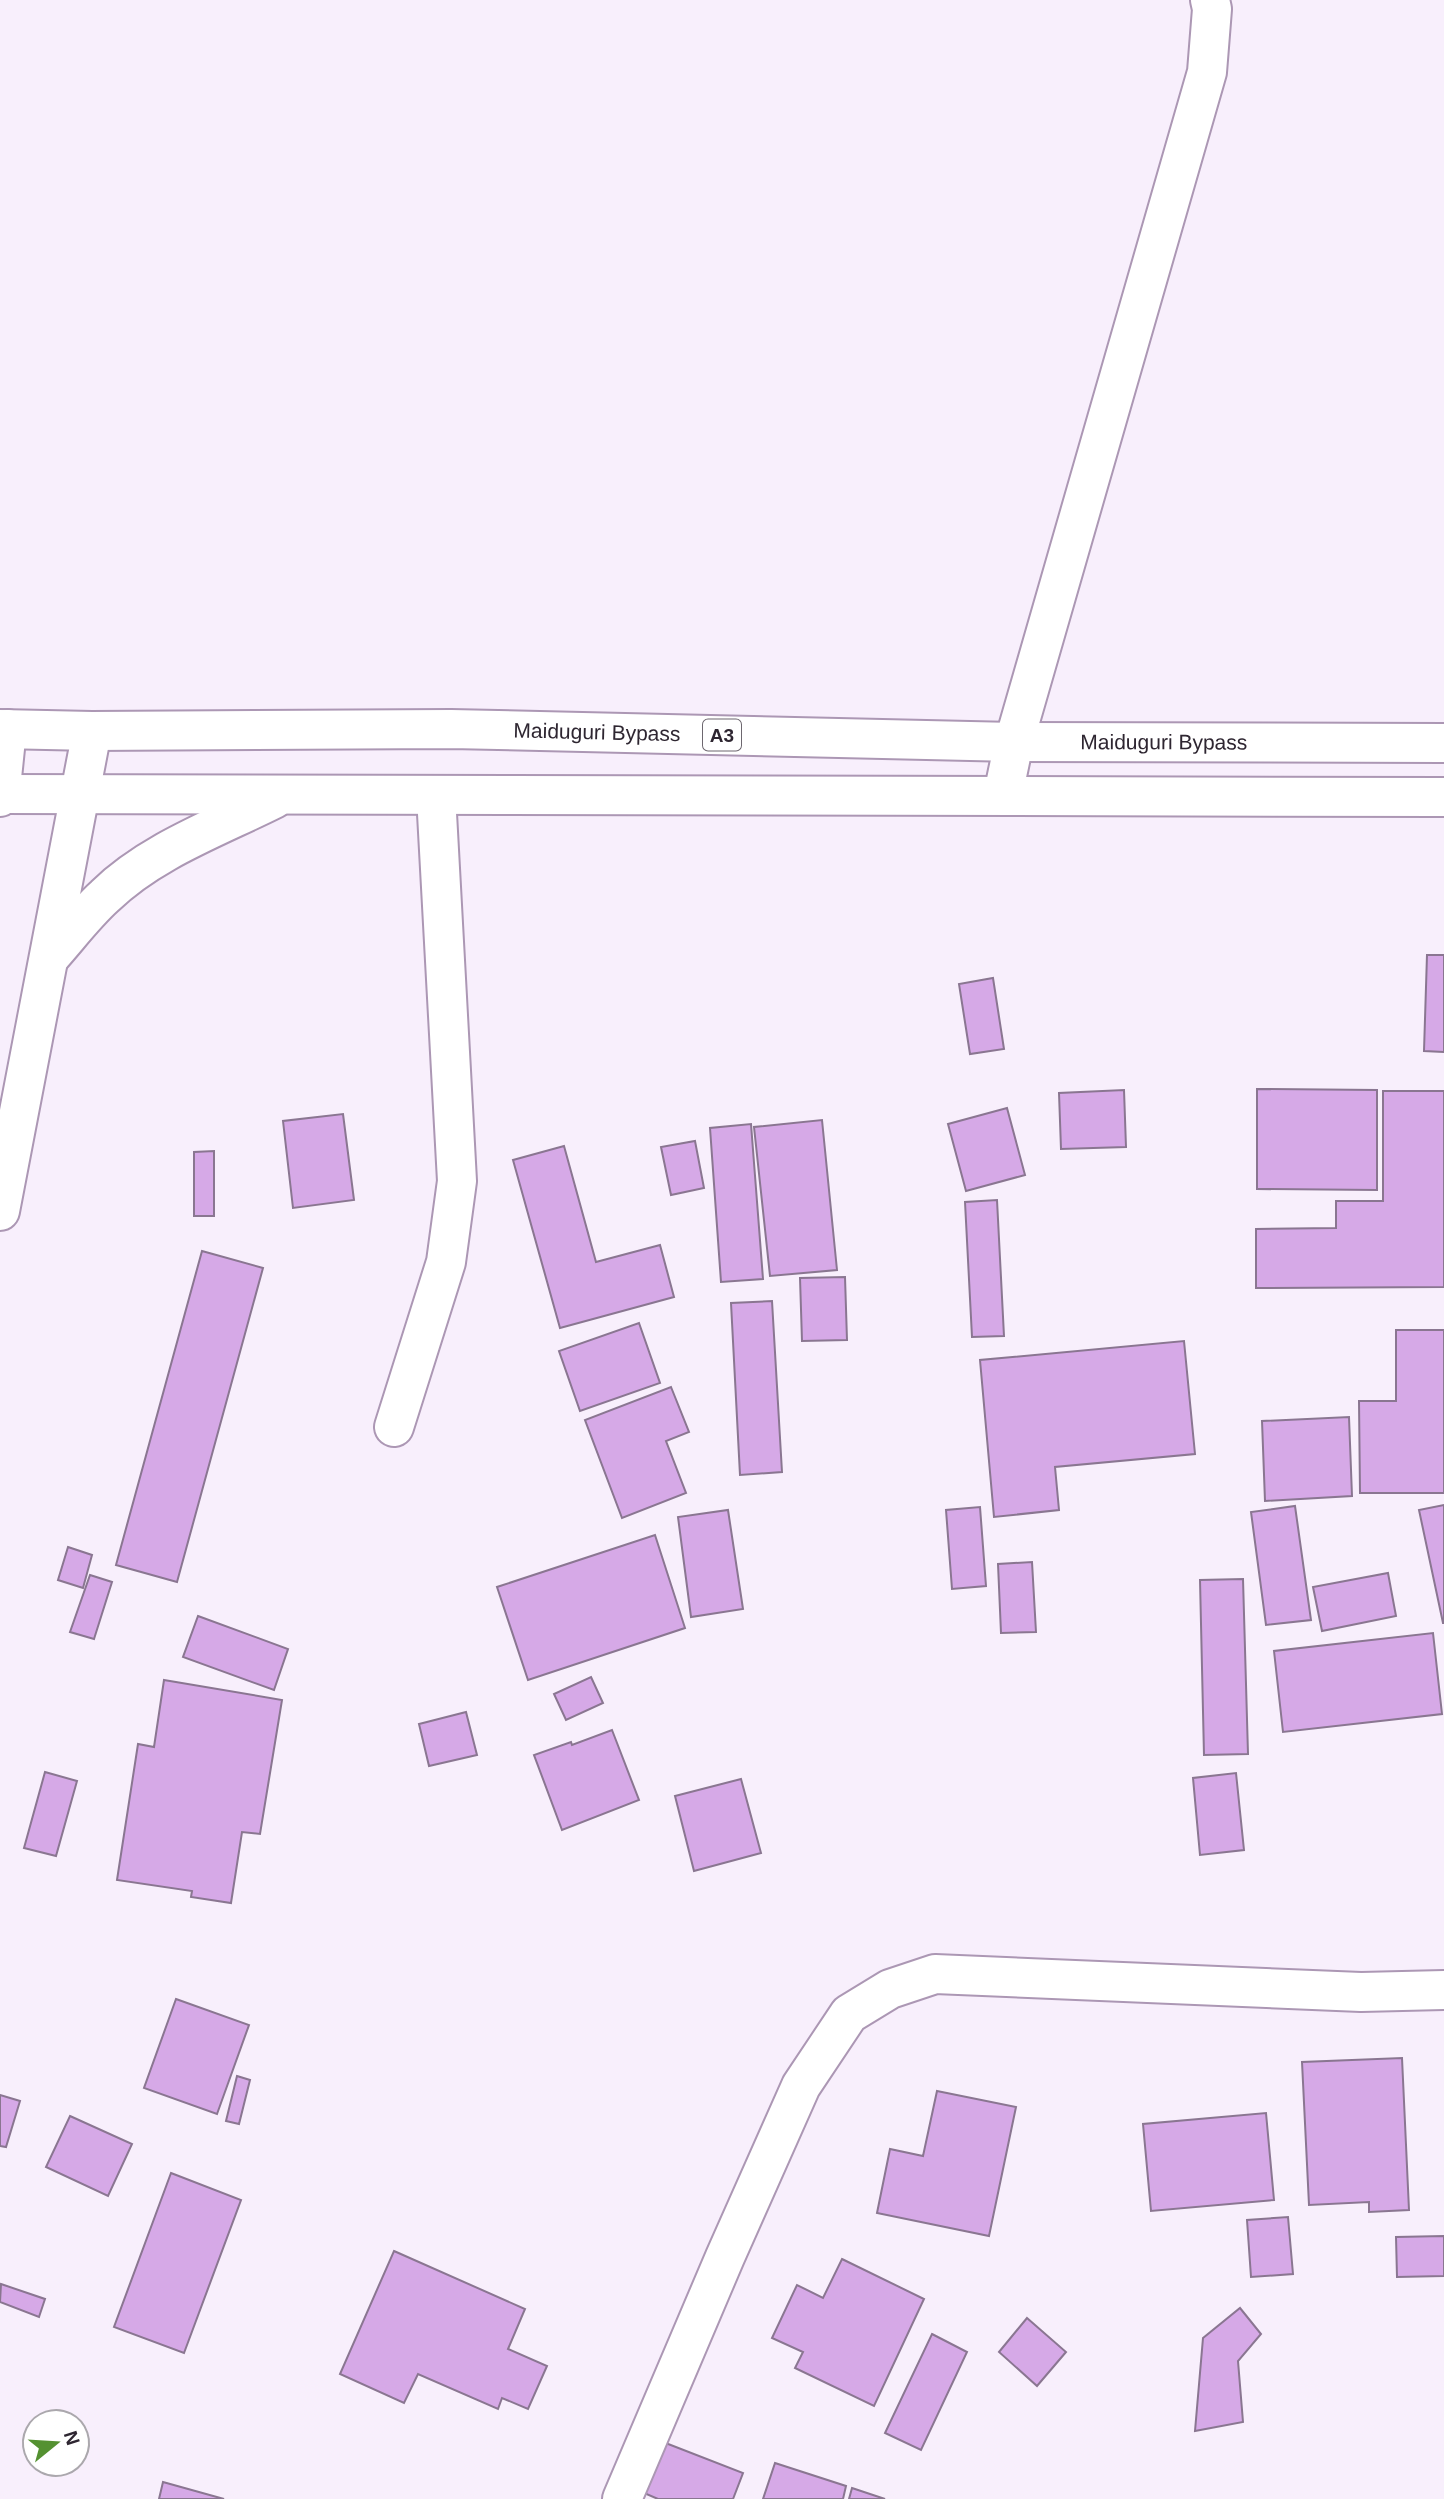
<svg xmlns="http://www.w3.org/2000/svg" width="1444" height="2499" font-family="Arial,sans-serif">
  <rect width="100%" height="100%" fill="#f8effc"/>
  <g fill="#d6a9e7" stroke="#8a7691" stroke-width="2">
    <polygon points="1427,955 1444,955 1444,1052 1424,1051"/>
    <polygon points="993,978 1004,1049 970,1054 959,984"/>
    <polygon points="1257,1089 1377,1090 1377,1190 1257,1189"/>
    <polygon points="1124,1090 1126,1147 1061,1149 1059,1093"/>
    <polygon points="1383,1091 1444,1091 1444,1287 1256,1288 1256,1229 1336,1228 1336,1201 1383,1201"/>
    <polygon points="1007,1108 1025,1175 966,1191 948,1124"/>
    <polygon points="343,1114 354,1200 293,1208 283,1121"/>
    <polygon points="822,1120 837,1270 770,1276 754,1127"/>
    <polygon points="751,1124 763,1279 721,1282 710,1128"/>
    <polygon points="695,1141 704,1188 671,1195 661,1147"/>
    <polygon points="564,1146 596,1262 660,1245 674,1297 560,1328 513,1160"/>
    <polygon points="214,1151 214,1216 194,1216 194,1152"/>
    <polygon points="997,1200 1004,1336 972,1337 965,1202"/>
    <polygon points="202,1251 263,1268 177,1582 116,1565"/>
    <polygon points="845,1277 847,1340 802,1341 800,1278"/>
    <polygon points="772,1301 782,1472 740,1475 731,1303"/>
    <polygon points="639,1323 660,1383 580,1411 559,1351"/>
    <polygon points="1396,1330 1444,1330 1444,1493 1360,1493 1359,1401 1396,1401"/>
    <polygon points="1184,1341 1195,1454 1055,1467 1059,1510 994,1517 980,1360"/>
    <polygon points="671,1387 689,1432 666,1441 686,1493 622,1518 585,1420"/>
    <polygon points="1349,1417 1352,1496 1265,1501 1262,1421"/>
    <polygon points="1444,1505 1444,1623 1443,1623 1419,1510"/>
    <polygon points="1295,1506 1311,1620 1266,1625 1251,1512"/>
    <polygon points="980,1507 986,1586 952,1589 946,1510"/>
    <polygon points="728,1510 743,1609 691,1617 678,1517"/>
    <polygon points="655,1535 685,1628 528,1680 497,1587"/>
    <polygon points="68,1547 92,1555 83,1588 58,1580"/>
    <polygon points="1032,1562 1036,1632 1001,1633 998,1564"/>
    <polygon points="1388,1573 1396,1616 1322,1631 1313,1587"/>
    <polygon points="90,1575 112,1582 94,1639 70,1632"/>
    <polygon points="1243,1579 1248,1754 1204,1755 1200,1580"/>
    <polygon points="198,1616 288,1649 274,1690 183,1657"/>
    <polygon points="1433,1633 1442,1714 1283,1732 1274,1651"/>
    <polygon points="591,1677 603,1703 566,1720 554,1694"/>
    <polygon points="164,1680 282,1700 260,1834 242,1832 231,1903 191,1897 192,1891 117,1880 138,1744 154,1747"/>
    <polygon points="466,1712 477,1755 429,1766 419,1724"/>
    <polygon points="612,1730 639,1800 562,1830 534,1755 571,1742 572,1745"/>
    <polygon points="45,1772 77,1781 56,1856 24,1848"/>
    <polygon points="1236,1773 1244,1850 1200,1855 1193,1778"/>
    <polygon points="741,1779 761,1853 694,1871 675,1796"/>
    <polygon points="176,1999 249,2025 217,2114 144,2088"/>
    <polygon points="1402,2058 1409,2210 1369,2212 1369,2202 1309,2205 1302,2062"/>
    <polygon points="237,2076 250,2080 239,2124 226,2121"/>
    <polygon points="937,2091 1016,2107 989,2236 877,2213 890,2149 923,2156"/>
    <polygon points="0,2095 20,2101 6,2147 0,2146"/>
    <polygon points="1266,2113 1274,2200 1151,2211 1143,2124"/>
    <polygon points="70,2116 132,2144 108,2196 46,2167"/>
    <polygon points="171,2173 241,2200 184,2353 114,2327"/>
    <polygon points="1288,2217 1293,2274 1251,2277 1247,2220"/>
    <polygon points="1444,2236 1444,2276 1397,2277 1396,2237"/>
    <polygon points="394,2251 525,2309 508,2349 547,2366 528,2409 502,2398 498,2409 418,2374 404,2403 340,2374"/>
    <polygon points="842,2259 924,2299 874,2406 795,2368 803,2352 772,2338 797,2285 823,2298"/>
    <polygon points="1,2284 45,2299 39,2317 0,2302"/>
    <polygon points="1240,2308 1261,2334 1238,2361 1243,2422 1195,2431 1203,2338"/>
    <polygon points="1027,2318 1066,2352 1037,2386 999,2352"/>
    <polygon points="932,2334 967,2352 921,2450 885,2433"/>
    <polygon points="663,2442 743,2473 733,2499 658,2499 644,2493"/>
    <polygon points="775,2463 846,2486 843,2499 763,2499"/>
    <polygon points="163,2482 224,2499 159,2499"/>
    <polygon points="852,2488 885,2499 849,2499"/>
  </g>
  <g fill="none" stroke-linecap="round" stroke-linejoin="round">
    <defs>
      <g id="minor">
        <polyline points="1003,795 1014,742 1207,72 1212,9 1210,0"/>
        <polyline points="394,1427 446,1262 457,1181 436,795"/>
        <polyline points="622,2499 725,2257 801,2086 849,2014 890,1989 935,1974 1361,1992 1444,1990"/>
      </g>
      <g id="tertiary">
        <polyline points="0,797 7,729"/>
        <polyline points="0,1211 92,731"/>
      </g>
      <g id="trunk">
        <path id="s1" d="M0,729L92,731L451,729L1014,742L1444,743"/>
        <polyline points="0,794 1444,797"/>
        <path d="M50,957C68,937 85,914 105,896C151,851 218,827 274,799"/>
      </g>
    </defs>
    <use href="#minor" stroke="#ac97b4" stroke-width="42"/>
    <use href="#tertiary" stroke="#ac97b4" stroke-width="42"/>
    <use href="#trunk" stroke="#ac97b4" stroke-width="42"/>
    <use href="#minor" stroke="#fff" stroke-width="38"/>
    <use href="#tertiary" stroke="#fff" stroke-width="38"/>
    <use href="#trunk" stroke="#fff" stroke-width="38"/>
  </g>
  <g text-anchor="middle" stroke-width="7" stroke-linejoin="round" paint-order="stroke">
    <rect fill="#fff" stroke="#6d676f" stroke-width="2" x="703" y="719.5" width="38" height="31" rx="5"/>
    <g font-size="19" font-weight="bold" fill="#2e2631">
      <text x="722" y="742">A3</text>
    </g>
    <g font-size="21" fill="#2e2631" stroke="#fff">
      <text dy="7" stroke="none"><textPath href="#s1" startOffset="597">Maiduguri Bypass</textPath></text>
      <text dy="7" stroke="none"><textPath href="#s1" startOffset="1164">Maiduguri Bypass</textPath></text>
    </g>
  </g>
  <g transform="translate(56 2443) rotate(72)"><circle r="33" fill="#ffffff" stroke="#aba8ad" stroke-width="2"/>
  <path d="M0-5L12 26L0 18L-12 26Z" fill="#549131"/>
  <text y="-10" font-size="19" font-weight="bold" text-anchor="middle" fill="#2e2631">N</text>
  </g>
</svg>
